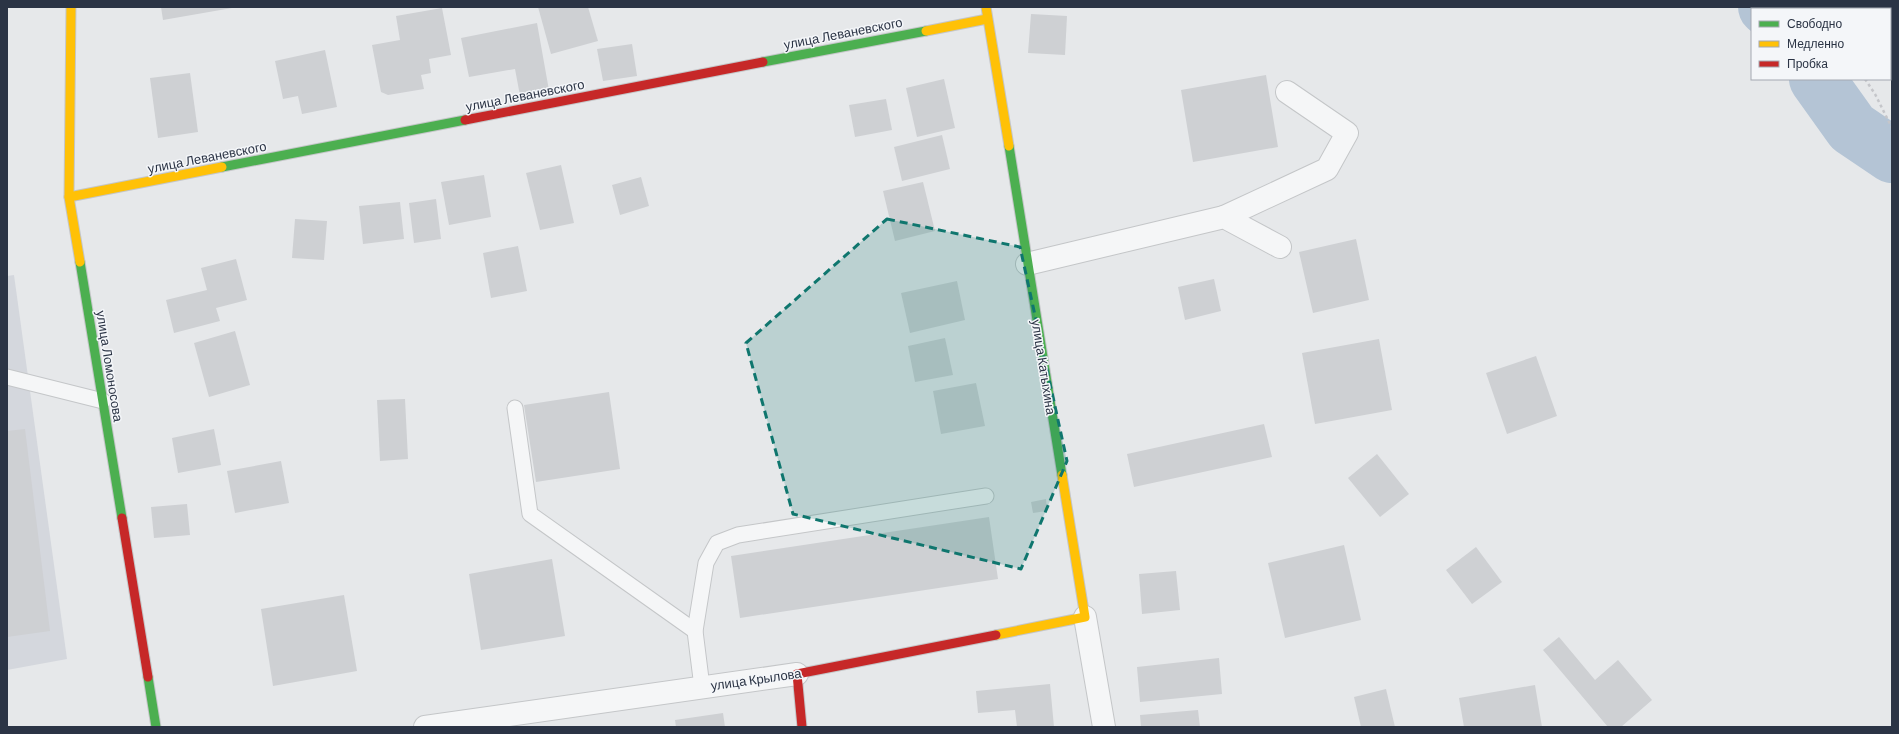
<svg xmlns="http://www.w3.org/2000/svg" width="1899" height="734" font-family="Barlow,sans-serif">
  <rect width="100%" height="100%" fill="#e6e8ea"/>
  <polygon fill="#d4d7dd" points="14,275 67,659 7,670 7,276"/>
  <polygon fill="#d6ded6" points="1877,7 1892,7 1892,38 1890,34 1890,9 1878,9"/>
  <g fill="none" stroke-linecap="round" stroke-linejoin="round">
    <g stroke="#b4c4d5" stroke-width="56">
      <polyline points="1766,7 1768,9"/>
      <polyline points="1817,79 1852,128 1892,155"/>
    </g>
  </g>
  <g fill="#ced0d3">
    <polygon points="161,7 232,7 232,8 163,20"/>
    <polygon points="538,7 588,7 598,41 551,54"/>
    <polygon points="442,8 451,55 429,59 431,73 421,75 424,89 388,95 381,92 372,45 400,40 396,16"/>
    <polygon points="1031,14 1067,16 1065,55 1028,53"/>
    <polygon points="537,23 550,96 521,101 515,69 469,77 461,38"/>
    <polygon points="632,44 637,76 603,81 597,49"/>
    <polygon points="325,50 337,107 302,114 298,96 283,99 275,61"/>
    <polygon points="190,73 198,132 158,138 150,78"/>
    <polygon points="1266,75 1278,147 1193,162 1181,90"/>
    <polygon points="944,79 955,128 917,137 906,88"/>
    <polygon points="886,99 892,130 855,137 849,105"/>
    <polygon points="942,135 950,169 902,181 894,147"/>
    <polygon points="561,165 574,223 540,230 526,173"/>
    <polygon points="484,175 491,217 449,225 441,182"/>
    <polygon points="641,177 649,206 620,215 612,185"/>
    <polygon points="923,182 935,231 895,241 883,191"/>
    <polygon points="436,199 441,239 414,243 409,203"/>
    <polygon points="400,202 404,239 363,244 359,206"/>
    <polygon points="295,219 327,221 324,260 292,258"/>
    <polygon points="1356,239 1369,300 1313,313 1299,252"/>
    <polygon points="518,246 527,291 491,298 483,253"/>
    <polygon points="236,259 247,300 216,308 220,321 174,333 166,300 207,290 201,268"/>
    <polygon points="1214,279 1221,311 1185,320 1178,287"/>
    <polygon points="957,281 965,320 910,333 901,293"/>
    <polygon points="235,331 250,385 209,397 194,343"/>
    <polygon points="945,338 953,375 915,382 908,346"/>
    <polygon points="1379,339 1392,410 1315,424 1302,353"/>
    <polygon points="1536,356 1557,416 1507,434 1486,373"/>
    <polygon points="976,383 985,426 941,434 933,391"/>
    <polygon points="609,392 620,469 536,482 524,405"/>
    <polygon points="405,399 408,459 380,461 377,400"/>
    <polygon points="1264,424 1272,457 1134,487 1127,454"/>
    <polygon points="25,429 50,631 7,637 7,431"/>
    <polygon points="214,429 221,465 178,473 172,438"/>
    <polygon points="1377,454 1409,494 1380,517 1348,478"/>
    <polygon points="281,461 289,503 235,513 227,471"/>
    <polygon points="1046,499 1047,511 1033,513 1031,502"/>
    <polygon points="187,504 190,535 154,538 151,507"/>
    <polygon points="989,517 998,579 740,618 731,556"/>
    <polygon points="1344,545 1361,620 1285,638 1268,563"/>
    <polygon points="1476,547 1502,582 1472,604 1446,570"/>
    <polygon points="552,559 565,636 481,650 469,574"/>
    <polygon points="1176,571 1180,610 1142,614 1139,574"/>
    <polygon points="344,595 357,671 273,686 261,609"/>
    <polygon points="1559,637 1595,680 1618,660 1652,700 1621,727 1608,727 1543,650"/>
    <polygon points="1219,658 1222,694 1140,702 1137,667"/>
    <polygon points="1050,684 1054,727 1017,727 1015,710 978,713 976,691"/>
    <polygon points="1535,685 1542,727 1464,727 1459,698"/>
    <polygon points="1386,689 1395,727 1361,727 1354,697"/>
    <polygon points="1198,710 1200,727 1141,727 1140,715"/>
    <polygon points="723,713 725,727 676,727 675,720"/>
  </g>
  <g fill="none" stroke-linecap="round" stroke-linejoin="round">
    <defs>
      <g id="lane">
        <polyline points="7,377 103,401"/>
        <polyline points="515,408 530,514 695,631"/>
        <polyline points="702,687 695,631 706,563 717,543 738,535 986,496"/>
      </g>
      <g id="street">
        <polyline points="1224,217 1327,169 1347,133 1287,92"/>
        <polyline points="1027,264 1224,217 1280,247"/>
        <polyline points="1085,617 1104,727"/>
        <polyline points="425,727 797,674"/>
      </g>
      <g id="fast">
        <polyline points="763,62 926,31"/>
        <polyline points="1009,146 1062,475"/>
        <polyline points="222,167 465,120"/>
        <polyline points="80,262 122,518"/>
        <polyline points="148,677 156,727"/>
      </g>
      <g id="slow">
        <polyline points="71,7 69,197 80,262"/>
        <polyline points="986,7 1009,146"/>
        <polyline points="926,31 987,19"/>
        <polyline points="69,197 222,167"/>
        <polyline points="996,635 1085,617 1062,475"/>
      </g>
      <g id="jam">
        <polyline points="465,120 763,62"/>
        <polyline points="122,518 148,677"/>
        <polyline points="802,727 797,674 996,635"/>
      </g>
    </defs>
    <use href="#lane" stroke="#c4c6c8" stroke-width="17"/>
    <use href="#street" stroke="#c4c6c8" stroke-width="24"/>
    <use href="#fast" stroke="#c4c6c8" stroke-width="11"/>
    <use href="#slow" stroke="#c4c6c8" stroke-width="11"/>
    <use href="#jam" stroke="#c4c6c8" stroke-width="11"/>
    <g stroke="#c5c6ca" stroke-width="2.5" stroke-dasharray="3 3" stroke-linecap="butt">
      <polyline points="1815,7 1816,9"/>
      <polyline points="1865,79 1875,94 1892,128"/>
    </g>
    <use href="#lane" stroke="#f5f6f7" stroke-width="15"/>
    <use href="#street" stroke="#f5f6f7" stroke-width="22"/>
    <use href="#fast" stroke="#4caf50" stroke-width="9"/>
    <use href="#slow" stroke="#ffc107" stroke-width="9"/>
    <use href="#jam" stroke="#c62828" stroke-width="9"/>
  </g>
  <path fill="#0f766e" fill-opacity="0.2" stroke="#0f766e" stroke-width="3" stroke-dasharray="8 5" stroke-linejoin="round" d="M887,219L1020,247L1067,461L1021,569L793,514L746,343Z"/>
  <g text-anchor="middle" stroke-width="3" stroke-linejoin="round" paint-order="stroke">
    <g font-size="13" fill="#2b3445" stroke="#f4f6f9">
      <text transform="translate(843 33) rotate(-11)" y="5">улица Леваневского</text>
      <text transform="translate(525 95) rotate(-11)" y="5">улица Леваневского</text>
      <text transform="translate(207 157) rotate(-11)" y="5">улица Леваневского</text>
      <text transform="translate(110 366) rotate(81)" y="5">улица Ломоносова</text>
      <text transform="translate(1044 367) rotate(81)" y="5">улица Катыхина</text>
      <text transform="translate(756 679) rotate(-8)" y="5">улица Крылова</text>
    </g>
  </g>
  <rect width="1899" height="734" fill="none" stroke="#2b3445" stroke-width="16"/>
  <rect x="1751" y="8" width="140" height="72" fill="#f4f6f9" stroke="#a4a8b1"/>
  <rect x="1759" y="21" width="20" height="6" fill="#4caf50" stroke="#a4a8b1"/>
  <text x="1787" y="28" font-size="12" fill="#2b3445">Свободно</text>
  <rect x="1759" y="41" width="20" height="6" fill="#ffc107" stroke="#a4a8b1"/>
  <text x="1787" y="48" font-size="12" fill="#2b3445">Медленно</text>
  <rect x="1759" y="61" width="20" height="6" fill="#c62828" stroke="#a4a8b1"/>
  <text x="1787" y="68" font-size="12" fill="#2b3445">Пробка</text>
</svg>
